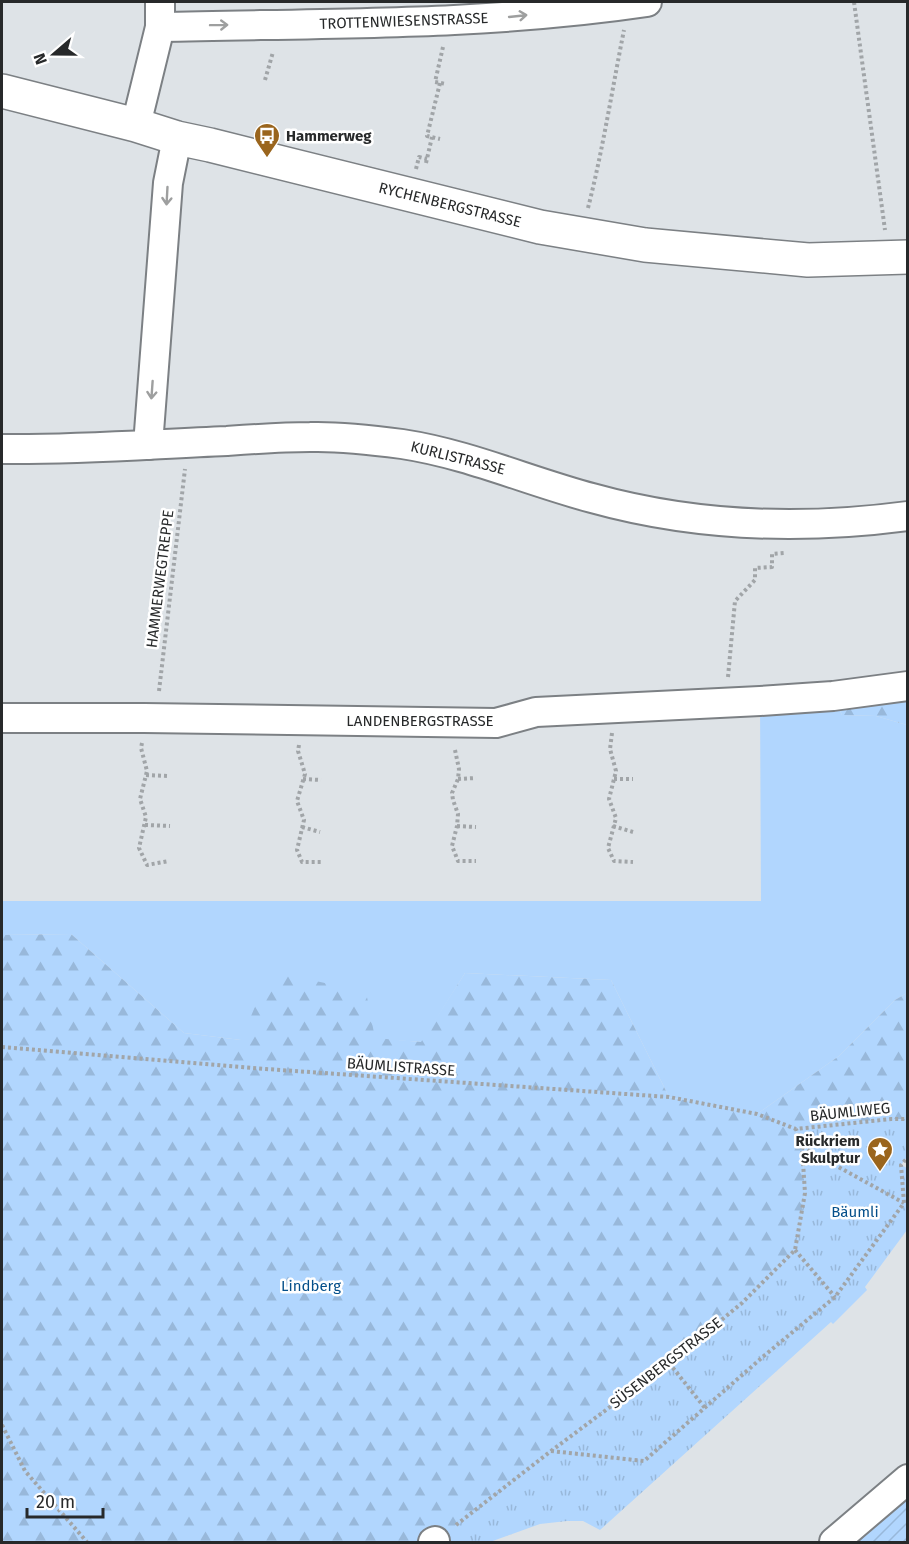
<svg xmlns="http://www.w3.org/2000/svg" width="909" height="1544" font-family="'Fira Sans',sans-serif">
  <defs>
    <pattern id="forest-firs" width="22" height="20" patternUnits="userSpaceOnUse" patternTransform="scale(1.5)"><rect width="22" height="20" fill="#b1d6fe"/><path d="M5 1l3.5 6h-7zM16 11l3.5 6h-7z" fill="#98b8da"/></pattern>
    <pattern id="park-tufts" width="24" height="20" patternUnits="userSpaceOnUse" patternTransform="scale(1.5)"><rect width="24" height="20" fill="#b1d6fe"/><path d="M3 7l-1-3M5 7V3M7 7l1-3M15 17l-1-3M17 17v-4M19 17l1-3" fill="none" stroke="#98b8da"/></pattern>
    <pattern id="garden-furrows" width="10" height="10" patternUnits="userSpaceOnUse" patternTransform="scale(1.5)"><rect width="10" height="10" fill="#b1d6fe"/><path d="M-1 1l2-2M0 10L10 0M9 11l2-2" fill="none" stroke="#98b8da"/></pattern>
  </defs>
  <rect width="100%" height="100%" fill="#dee3e7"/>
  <polygon fill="#b1d6fe" points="833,696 842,715 876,716 907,725 907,993 895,1000 839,1056 757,1114 669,1097 611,980 465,973 422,1042 375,1039 241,1040 184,1033 71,934 2,935 2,901 761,901 760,701"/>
  <g fill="url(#forest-firs)">
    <polygon points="907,686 907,725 876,716 842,715 833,696"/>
    <polygon points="71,934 184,1033 241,1040 270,971 366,992 375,1038 421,1042 465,973 611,980 669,1097 757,1114 839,1056 895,1000 907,993 907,1119 891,1119 796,1129 802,1148 805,1193 795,1250 742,1303 669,1363 551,1451 436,1542 2,1542 2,935"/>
  </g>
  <polygon fill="url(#park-tufts)" points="891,1119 907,1119 907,1157 901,1165 907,1168 907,1230 865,1287 867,1290 833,1324 831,1322 600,1530 583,1521 567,1521 540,1524 490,1542 435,1541 551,1451 669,1363 742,1303 795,1250 805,1193 802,1147 796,1129"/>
  <polygon fill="url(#garden-furrows)" points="907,1479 907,1542 834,1542"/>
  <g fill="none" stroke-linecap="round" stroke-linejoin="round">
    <defs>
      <g id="street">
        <path d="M160,27C322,23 486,26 647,2"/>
        <polyline points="136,125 160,27 160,2"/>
        <polyline points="148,445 168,183 177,138"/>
        <path d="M2,449C77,450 152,444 227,441C255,439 282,437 310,437C340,436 372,440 402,444C468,454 528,481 592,498C696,527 802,530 908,516"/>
        <polyline points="2,718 144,718 496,723 536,712 760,701 833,696 908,686"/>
        <polyline points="433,1542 435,1541"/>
        <polyline points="834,1542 908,1479"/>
      </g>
      <polyline id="secondary" points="2,91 136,125 177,138 210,145 540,227 645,245 808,260 908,257"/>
    </defs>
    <use href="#street" stroke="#7c8084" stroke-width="32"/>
    <use href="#secondary" stroke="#7c8084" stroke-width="36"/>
    <g stroke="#a1a5a8" stroke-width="4" stroke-dasharray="3 3" stroke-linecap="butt">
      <polyline points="854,2 885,230"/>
      <polyline points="443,47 435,82 446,84"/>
      <polyline points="265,80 273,52"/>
      <polyline points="440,83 427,136 440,139"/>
      <polyline points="426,163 432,137"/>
      <polyline points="416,169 419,157 427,159"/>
      <path d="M588,208C603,149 612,90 624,30"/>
      <polyline points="728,677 735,601 755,580 755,568 772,567 772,554 785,553"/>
      <polyline points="159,691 185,469"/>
      <polyline points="612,733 610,749 616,771 609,799 616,818 608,848 614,861 633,862"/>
      <polyline points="142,743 141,748 147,771 140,799 146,817 139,848 147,865 169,861"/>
      <polyline points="299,745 298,751 305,774 297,801 304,820 297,850 302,862 321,862"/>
      <polyline points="455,750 459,769 458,779 452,793 453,800 458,814 457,826 452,846 458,861 476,861"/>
      <polyline points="146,775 169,776"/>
      <polyline points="303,779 321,780"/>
      <polyline points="458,779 476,778"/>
      <polyline points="614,779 633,779"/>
      <polyline points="145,825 170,826"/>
      <polyline points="457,826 476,827"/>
      <polyline points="613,826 633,832"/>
      <polyline points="302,827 320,832"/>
      <polyline points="2,1047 266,1069 669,1097 757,1114 796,1129 891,1119 908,1119"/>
      <polyline points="802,1147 904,1203"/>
      <polyline points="795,1250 835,1297"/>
      <polyline points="669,1363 705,1408"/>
      <polyline points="2,1425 25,1471 87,1542"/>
      <polyline points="551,1451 644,1461 765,1355 835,1297 904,1203 901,1165 908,1157"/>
      <polyline points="456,1525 551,1451 669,1363 742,1303 795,1250 805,1193 802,1147 796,1129"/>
    </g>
    <use href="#street" stroke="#fff" stroke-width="28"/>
    <use href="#secondary" stroke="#fff" stroke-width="33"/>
  </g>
  <defs><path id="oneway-shaft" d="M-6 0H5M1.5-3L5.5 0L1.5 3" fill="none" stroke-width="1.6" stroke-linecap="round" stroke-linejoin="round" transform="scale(1.5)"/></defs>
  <g stroke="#9e9f9f">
    <use href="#oneway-shaft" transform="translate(518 16) rotate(-6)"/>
    <use href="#oneway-shaft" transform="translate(219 25) rotate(-1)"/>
    <use href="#oneway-shaft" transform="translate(167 196) rotate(93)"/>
    <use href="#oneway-shaft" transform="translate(152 390) rotate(94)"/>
  </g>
  <defs>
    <symbol id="bus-pin" viewBox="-11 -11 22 30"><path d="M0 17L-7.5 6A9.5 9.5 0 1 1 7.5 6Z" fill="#9a651d" stroke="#fff"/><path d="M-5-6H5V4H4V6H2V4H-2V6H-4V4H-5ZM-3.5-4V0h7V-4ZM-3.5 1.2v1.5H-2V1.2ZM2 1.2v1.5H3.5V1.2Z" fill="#fff"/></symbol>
    <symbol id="sight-pin" viewBox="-11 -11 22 30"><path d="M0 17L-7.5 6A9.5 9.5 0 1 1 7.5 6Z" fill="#9a651d" stroke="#fff"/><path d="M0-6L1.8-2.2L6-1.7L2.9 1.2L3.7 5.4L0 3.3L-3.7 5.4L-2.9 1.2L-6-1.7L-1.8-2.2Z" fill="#fff"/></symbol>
  </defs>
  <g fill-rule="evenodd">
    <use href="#bus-pin" x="252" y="121" width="30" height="40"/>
    <use href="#sight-pin" x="865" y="1135" width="30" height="40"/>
  </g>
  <g text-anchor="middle" stroke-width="5" stroke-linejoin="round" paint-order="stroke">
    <g font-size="15" fill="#27292a" stroke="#fff">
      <text transform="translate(404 21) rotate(-2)" y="5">TROTTENWIESENSTRASSE</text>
      <text transform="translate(450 205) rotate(14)" y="5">RYCHENBERGSTRASSE</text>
      <text transform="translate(458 458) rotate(14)" y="5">KURLISTRASSE</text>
      <text transform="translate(160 579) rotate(-83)" y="5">HAMMERWEGTREPPE</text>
      <text x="420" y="726">LANDENBERGSTRASSE</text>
      <text transform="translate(401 1067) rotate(4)" y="5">BÄUMLISTRASSE</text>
      <text transform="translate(850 1112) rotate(-6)" y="5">BÄUMLIWEG</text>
      <text transform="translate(666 1363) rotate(-38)" y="5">SÜSENBERGSTRASSE</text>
    </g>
    <g font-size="15" font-weight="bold" fill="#27292a" stroke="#fff" text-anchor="start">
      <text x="286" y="141">Hammerweg</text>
      <text x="860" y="1146" text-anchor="end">Rückriem<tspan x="860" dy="17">Skulptur</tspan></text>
    </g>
    <g font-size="15" fill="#044f8a" stroke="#fff">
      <text x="855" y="1217">Bäumli</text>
      <text x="311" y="1291">Lindberg</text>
    </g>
  </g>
  <rect width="909" height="1544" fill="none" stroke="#27292a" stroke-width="6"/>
  <g transform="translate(54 54) rotate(250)" stroke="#ffffff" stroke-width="4.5" paint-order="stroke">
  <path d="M0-4.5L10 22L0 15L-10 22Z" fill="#27292a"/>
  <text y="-9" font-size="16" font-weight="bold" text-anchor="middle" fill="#27292a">N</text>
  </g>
  <path d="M27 1508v9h76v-9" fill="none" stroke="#27292a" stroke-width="3"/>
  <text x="36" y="1508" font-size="18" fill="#27292a" stroke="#ffffff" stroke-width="4.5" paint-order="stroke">20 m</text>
</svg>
